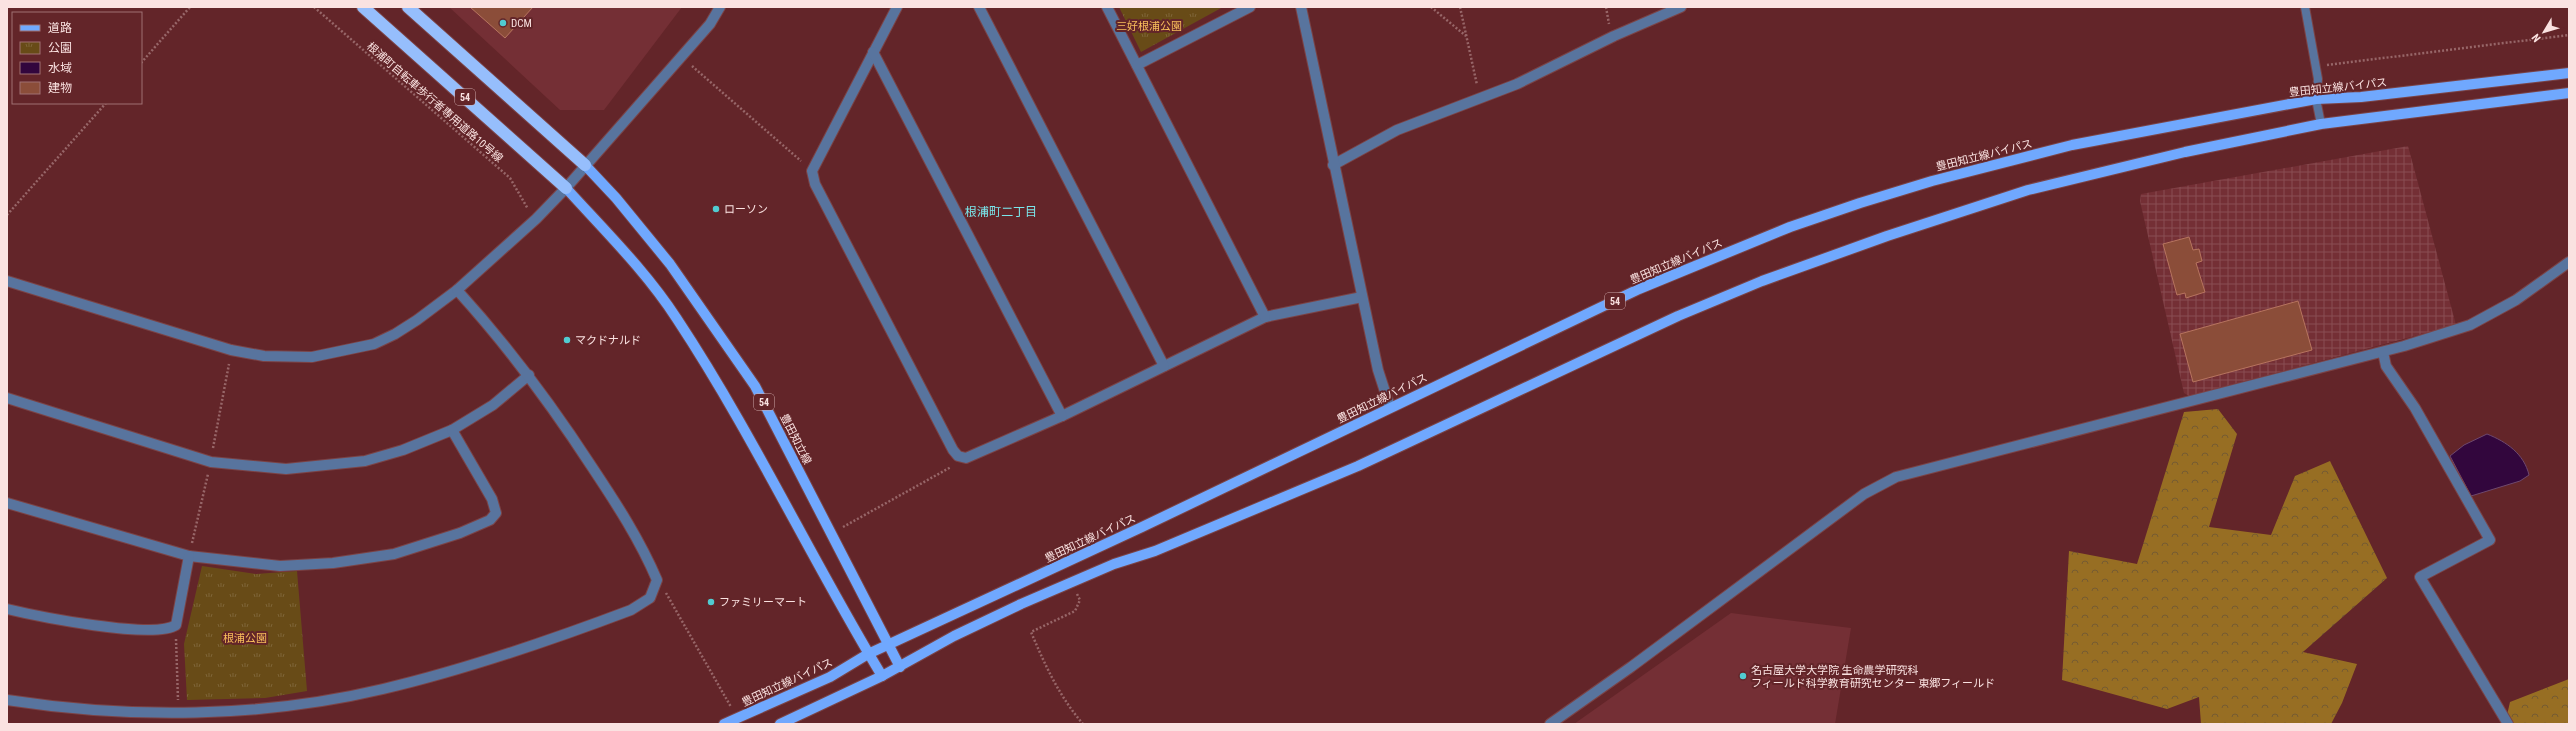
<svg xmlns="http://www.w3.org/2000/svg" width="2576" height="731" font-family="'Roboto Condensed','Noto Sans JP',sans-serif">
  <defs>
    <pattern id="industrial-grid" width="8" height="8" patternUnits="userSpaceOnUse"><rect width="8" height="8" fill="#742f35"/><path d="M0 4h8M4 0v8" fill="none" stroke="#894d52"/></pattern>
    <pattern id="forest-crowns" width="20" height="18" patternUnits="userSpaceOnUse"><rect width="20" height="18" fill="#976e23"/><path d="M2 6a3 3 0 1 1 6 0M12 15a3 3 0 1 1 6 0" fill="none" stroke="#755b32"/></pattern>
    <pattern id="park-tufts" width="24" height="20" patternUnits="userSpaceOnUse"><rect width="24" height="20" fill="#684b17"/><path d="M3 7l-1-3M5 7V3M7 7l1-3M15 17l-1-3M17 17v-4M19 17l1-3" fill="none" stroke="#7e6538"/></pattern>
  </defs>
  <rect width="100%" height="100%" fill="#632529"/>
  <g fill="#742f35">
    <polygon points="449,7 682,7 604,110 560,110"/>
    <polygon points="1731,613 1851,628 1835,724 1574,724"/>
  </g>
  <polygon fill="url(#industrial-grid)" points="2408,146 2456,325 2189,396 2184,393 2140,201 2141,194"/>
  <g fill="url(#forest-crowns)">
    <polygon points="2218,409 2237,434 2209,527 2271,535 2295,476 2330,461 2387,578 2303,652 2357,664 2342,703 2331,724 2201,724 2199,697 2167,709 2062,680 2069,551 2137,564 2184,412"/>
    <polygon points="2569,679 2569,724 2505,724 2510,702"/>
  </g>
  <g fill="url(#park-tufts)">
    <polygon points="1119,7 1223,7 1141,52"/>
    <polygon points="202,566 256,574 297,571 307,691 265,698 187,700 184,644"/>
  </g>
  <path fill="#32063d" stroke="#6e486e" d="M2487,434C2507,442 2524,454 2529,475L2520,481L2471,496L2450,456L2464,445Z"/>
  <g fill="#8b4d39" stroke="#b7745f">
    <polygon points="470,7 533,7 505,38"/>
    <polygon points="2189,237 2193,250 2199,249 2202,261 2196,263 2205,292 2186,298 2185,293 2177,295 2163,244"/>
    <polygon points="2298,301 2312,350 2193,382 2180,334"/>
  </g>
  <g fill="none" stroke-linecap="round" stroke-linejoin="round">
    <defs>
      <polyline id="service" points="2305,7 2318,79 2316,99 2321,124"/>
      <g id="minor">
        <polyline points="897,7 812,171 815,184 953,450 958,456 966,458 1062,416 1265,317 1362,297"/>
        <polyline points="979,7 1164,366"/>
        <polyline points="1107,7 1265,317"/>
        <polyline points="873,52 1062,416"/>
        <polyline points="1137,65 1250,7"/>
        <polyline points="1333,165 1397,130 1517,84 1614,36 1681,7"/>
        <polyline points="2383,352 2386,366 2415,408 2490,540 2420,577 2508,724"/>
        <polyline points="7,398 211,462 286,469 365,461 403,450 452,430 493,405 529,375"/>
        <polyline points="7,503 189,556 280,566 333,563 394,554 460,533 490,520 496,513 492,499 452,430"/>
        <path d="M7,609C36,616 154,640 176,625L189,556"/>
        <polyline points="1550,724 1631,667 1864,494 1896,477 2404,346 2470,325 2516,300 2569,262"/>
      </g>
      <g id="tertiary">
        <polyline points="1301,7 1378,370 1390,407"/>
        <polyline points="7,281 231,350 264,356 312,357 374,344 395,334 417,320 457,290 536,219 566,188 710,24 720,7"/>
        <path d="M7,700C131,719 261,718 383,689C468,669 549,641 631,610L650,598L657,580C640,540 616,503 592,467C551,404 507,345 457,290"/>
      </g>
      <g id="primary">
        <polyline points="585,165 616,198 670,264 755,386 900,667"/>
        <path d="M566,188C604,230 646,271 677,319C753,434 811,559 882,676"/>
        <polyline points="724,724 830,677 868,654 1142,527 1639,289 1790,227 1860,203 1932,181 2072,145 2316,99 2361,97 2569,73"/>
        <polyline points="780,724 882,676 954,636 1021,604 1114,564 1155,551 1358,466 1678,316 1762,281 1887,236 2028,190 2185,152 2321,124 2569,93"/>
      </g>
      <g id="motorway">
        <polyline points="363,7 566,188"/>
        <polyline points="408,7 585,165"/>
      </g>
    </defs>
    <use href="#service" stroke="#7b4346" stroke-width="10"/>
    <use href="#minor" stroke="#7b4346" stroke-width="12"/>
    <use href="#tertiary" stroke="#7b4346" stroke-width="12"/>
    <use href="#primary" stroke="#7b4346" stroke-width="12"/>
    <use href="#motorway" stroke="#7b4346" stroke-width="14"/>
    <g stroke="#976668" stroke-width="2.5" stroke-dasharray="2 2" stroke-linecap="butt">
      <polyline points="314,7 510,178 528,209"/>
      <polyline points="1431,7 1466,36"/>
      <polyline points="1460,7 1477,85"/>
      <polyline points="1606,7 1609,24"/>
      <polyline points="141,63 190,7"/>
      <polyline points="2327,65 2569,35"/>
      <polyline points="692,66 801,161"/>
      <polyline points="7,215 106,103"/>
      <polyline points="213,448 229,364"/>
      <polyline points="843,527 951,467"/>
      <polyline points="192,543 208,474"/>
      <polyline points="666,593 731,707"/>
      <path d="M1077,594L1080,600L1075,611L1031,632C1045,665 1059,696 1083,724"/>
      <polyline points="176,639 178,700"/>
    </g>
    <use href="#service" stroke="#58749e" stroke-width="8"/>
    <use href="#minor" stroke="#58749e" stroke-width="10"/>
    <use href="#tertiary" stroke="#58749e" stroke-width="10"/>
    <use href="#primary" stroke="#70a8fe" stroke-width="10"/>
    <use href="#motorway" stroke="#96befc" stroke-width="12"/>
  </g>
  <g fill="#51ccd1" stroke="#632529" stroke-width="1.5">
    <circle cx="503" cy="23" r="4"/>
    <circle cx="716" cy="209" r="4"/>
    <circle cx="567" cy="340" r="4"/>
    <circle cx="711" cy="602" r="4"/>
    <circle cx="1743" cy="676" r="4"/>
  </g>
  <g text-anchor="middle" stroke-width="4" stroke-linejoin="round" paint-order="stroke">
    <g fill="#632529" stroke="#cda9aa" stroke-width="1">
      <rect x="455" y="89" width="20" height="16" rx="3"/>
      <rect x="1605" y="293" width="20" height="16" rx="3"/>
      <rect x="754" y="394" width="20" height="16" rx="3"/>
    </g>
    <g font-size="10" font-weight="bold" fill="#fae2e1">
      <text x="465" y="101">54</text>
      <text x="1615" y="305">54</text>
      <text x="764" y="406">54</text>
    </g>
    <g font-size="11" fill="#fae2e1" stroke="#632529" text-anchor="start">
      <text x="511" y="27">DCM</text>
      <text x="724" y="213">ローソン</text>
      <text x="575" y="344">マクドナルド</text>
      <text x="719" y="606">ファミリーマート</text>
      <text x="1751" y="674">名古屋大学大学院 生命農学研究科<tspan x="1751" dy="13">フィールド科学教育研究センター 東郷フィールド</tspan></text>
    </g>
    <g font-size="11" fill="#f8be5b" stroke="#632529">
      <text x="1149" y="30">三好根浦公園</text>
      <text x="245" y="642">根浦公園</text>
    </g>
    <g font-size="11" fill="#fae2e1" stroke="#632529">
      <text transform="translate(2338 87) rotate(-6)" y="4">豊田知立線バイパス</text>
      <text transform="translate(435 102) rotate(41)" y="4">根浦町自転車歩行者専用道路10号線</text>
      <text transform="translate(1984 155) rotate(-14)" y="4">豊田知立線バイパス</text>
      <text transform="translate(1676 261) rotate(-23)" y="4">豊田知立線バイパス</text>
      <text transform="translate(1382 398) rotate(-26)" y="4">豊田知立線バイパス</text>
      <text transform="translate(796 439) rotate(63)" y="4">豊田知立線</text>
      <text transform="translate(1090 538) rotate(-25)" y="4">豊田知立線バイパス</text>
      <text transform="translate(787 682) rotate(-25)" y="4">豊田知立線バイパス</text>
    </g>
    <g font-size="12" fill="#7ae6ea" stroke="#632529">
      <text x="1001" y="216">根浦町二丁目</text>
    </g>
  </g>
  <rect width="2576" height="731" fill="none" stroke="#fae2e1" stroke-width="16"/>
  <rect x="12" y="12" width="130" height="92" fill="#632529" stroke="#9f7173"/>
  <rect x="20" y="25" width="20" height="6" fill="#70a8fe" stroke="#9f7173"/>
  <text x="48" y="32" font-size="12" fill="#fae2e1">道路</text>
  <rect x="20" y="42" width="20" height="12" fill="url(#park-tufts)" stroke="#9f7173"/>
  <text x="48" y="52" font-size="12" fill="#fae2e1">公園</text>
  <rect x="20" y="62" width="20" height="12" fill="#32063d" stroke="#9f7173"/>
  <text x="48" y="72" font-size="12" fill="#fae2e1">水域</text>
  <rect x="20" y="82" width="20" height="12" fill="#8b4d39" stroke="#9f7173"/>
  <text x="48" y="92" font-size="12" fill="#fae2e1">建物</text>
  <g transform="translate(2544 32) rotate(232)" stroke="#632529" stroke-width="3" paint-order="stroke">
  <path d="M0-3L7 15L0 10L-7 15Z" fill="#fae2e1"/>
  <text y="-6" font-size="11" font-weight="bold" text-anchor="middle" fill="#fae2e1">N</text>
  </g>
</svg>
